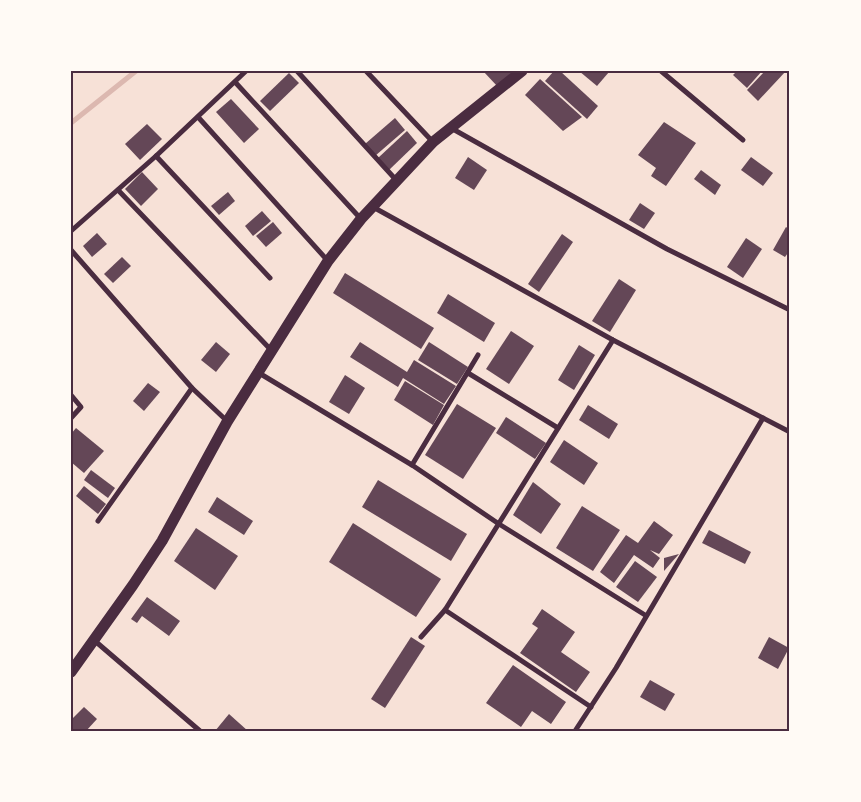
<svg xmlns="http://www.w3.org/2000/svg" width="861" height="802" font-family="Inter,sans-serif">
  <rect width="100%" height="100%" fill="#f7e1d7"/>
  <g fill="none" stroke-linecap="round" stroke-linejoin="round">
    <polyline stroke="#dcb8b0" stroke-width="5" points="71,123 136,71"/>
  </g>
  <g fill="#644757">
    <polygon points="483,71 514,71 498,87"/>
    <polygon points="554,71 560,71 598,106 587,119 545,81"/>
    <polygon points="579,71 607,71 609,72 597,86"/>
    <polygon points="737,71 762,71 747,88 733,75"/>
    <polygon points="765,71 786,71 758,101 747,90"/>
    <polygon points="289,73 299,83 270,111 260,101"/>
    <polygon points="540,79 582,117 563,131 525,95"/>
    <polygon points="231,99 259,129 244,143 216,112"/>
    <polygon points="395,118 405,130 375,156 365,144"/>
    <polygon points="664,122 696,143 666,186 651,176 656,168 638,155"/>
    <polygon points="147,124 162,139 140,160 125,144"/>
    <polygon points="407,131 417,143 389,170 378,158"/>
    <polygon points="468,157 487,170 474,190 455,178"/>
    <polygon points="751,157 773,173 763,186 741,170"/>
    <polygon points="701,170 721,185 715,195 694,179"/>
    <polygon points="142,172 158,189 141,206 125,189"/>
    <polygon points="228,192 235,201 219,215 211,206"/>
    <polygon points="640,203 655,213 644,229 629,220"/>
    <polygon points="262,211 271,221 253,236 245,226"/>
    <polygon points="273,222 282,233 266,247 256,236"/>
    <polygon points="786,227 790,230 790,250 785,257 773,250"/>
    <polygon points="97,233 107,244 92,257 83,246"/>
    <polygon points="562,234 573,242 539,292 528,284"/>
    <polygon points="746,238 762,249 743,278 727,267"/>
    <polygon points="122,257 131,266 113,283 104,274"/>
    <polygon points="345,273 434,328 421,349 333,293"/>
    <polygon points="619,279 636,290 610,332 592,321"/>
    <polygon points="448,294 495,323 484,342 437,313"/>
    <polygon points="511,331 534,346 509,384 486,369"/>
    <polygon points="216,342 230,354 216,372 201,360"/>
    <polygon points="360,342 407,372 414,360 456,386 444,404 403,378 398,387 350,357"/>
    <polygon points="429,342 468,367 457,384 418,360"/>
    <polygon points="579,345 595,355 574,390 558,380"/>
    <polygon points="345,375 365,388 349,414 329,402"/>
    <polygon points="405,381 444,405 433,425 394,400"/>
    <polygon points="148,383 160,392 144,411 133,401"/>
    <polygon points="457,404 496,428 463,479 425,455"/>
    <polygon points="588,405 618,424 609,439 579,420"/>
    <polygon points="506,417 546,443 535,459 496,433"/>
    <polygon points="76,428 104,451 84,473 71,462 71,434"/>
    <polygon points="564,440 598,463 584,485 550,462"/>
    <polygon points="91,470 115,488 108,498 84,480"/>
    <polygon points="378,480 467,534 451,561 362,507"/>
    <polygon points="533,482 561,504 541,534 513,515"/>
    <polygon points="84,486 106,504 98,514 76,496"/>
    <polygon points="217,497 253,521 244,535 208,512"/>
    <polygon points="582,506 620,530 593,571 556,548"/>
    <polygon points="654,521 673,535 659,554 650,550 660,558 653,568 634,555 614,583 600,572 626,535 638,543"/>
    <polygon points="353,523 441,579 416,617 329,562"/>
    <polygon points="196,528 238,556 215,590 174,561"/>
    <polygon points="709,530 751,552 745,564 702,543"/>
    <polygon points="679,554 664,571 664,558"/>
    <polygon points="635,561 657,577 638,602 616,587"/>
    <polygon points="147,597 180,621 169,636 142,616 137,623 131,619"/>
    <polygon points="542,609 575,632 561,652 590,672 576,692 520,653 538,628 532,624"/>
    <polygon points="411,637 425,646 385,708 371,699"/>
    <polygon points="769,637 789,648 778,669 758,658"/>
    <polygon points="513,665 566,702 551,724 532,711 521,727 486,703"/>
    <polygon points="650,680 675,694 665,711 640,697"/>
    <polygon points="84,707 97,719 86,731 75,731 71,727 71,720"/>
    <polygon points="229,714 248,731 215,731"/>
  </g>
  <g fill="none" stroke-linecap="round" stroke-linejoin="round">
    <g stroke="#4a2c40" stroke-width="5">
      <polyline points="297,71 397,181"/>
      <polyline points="366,71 433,142"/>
      <polyline points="661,71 743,140"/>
      <polyline points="235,82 361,219"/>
      <polyline points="198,117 328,261"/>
      <polyline points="451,128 667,249 790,310"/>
      <polyline points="156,156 270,278"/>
      <polyline points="118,190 271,350"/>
      <polyline points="373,207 613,340 790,432"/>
      <polyline points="71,231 156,156 246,71"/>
      <polyline points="71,250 192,388 227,421"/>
      <polyline points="259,373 412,465 499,524 645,615"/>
      <polyline points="468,373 558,428"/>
      <polyline points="71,395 81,407 71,418"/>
      <polyline points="412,465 478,355"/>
      <polyline points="98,521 192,388"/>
      <polyline points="445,610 591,707"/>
      <polyline points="421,637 445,610 613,340"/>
      <polyline points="95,641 200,731"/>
      <polyline points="575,731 616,668 763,418"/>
    </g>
    <polyline stroke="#4a2c40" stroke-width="11" points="71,672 133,585 162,541 227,422 328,261 361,219 433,142 522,71"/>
  </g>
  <rect width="861" height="802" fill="none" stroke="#fffaf5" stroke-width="145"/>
  <rect x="72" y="72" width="716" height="658" fill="none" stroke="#4a2c40" stroke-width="2"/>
</svg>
